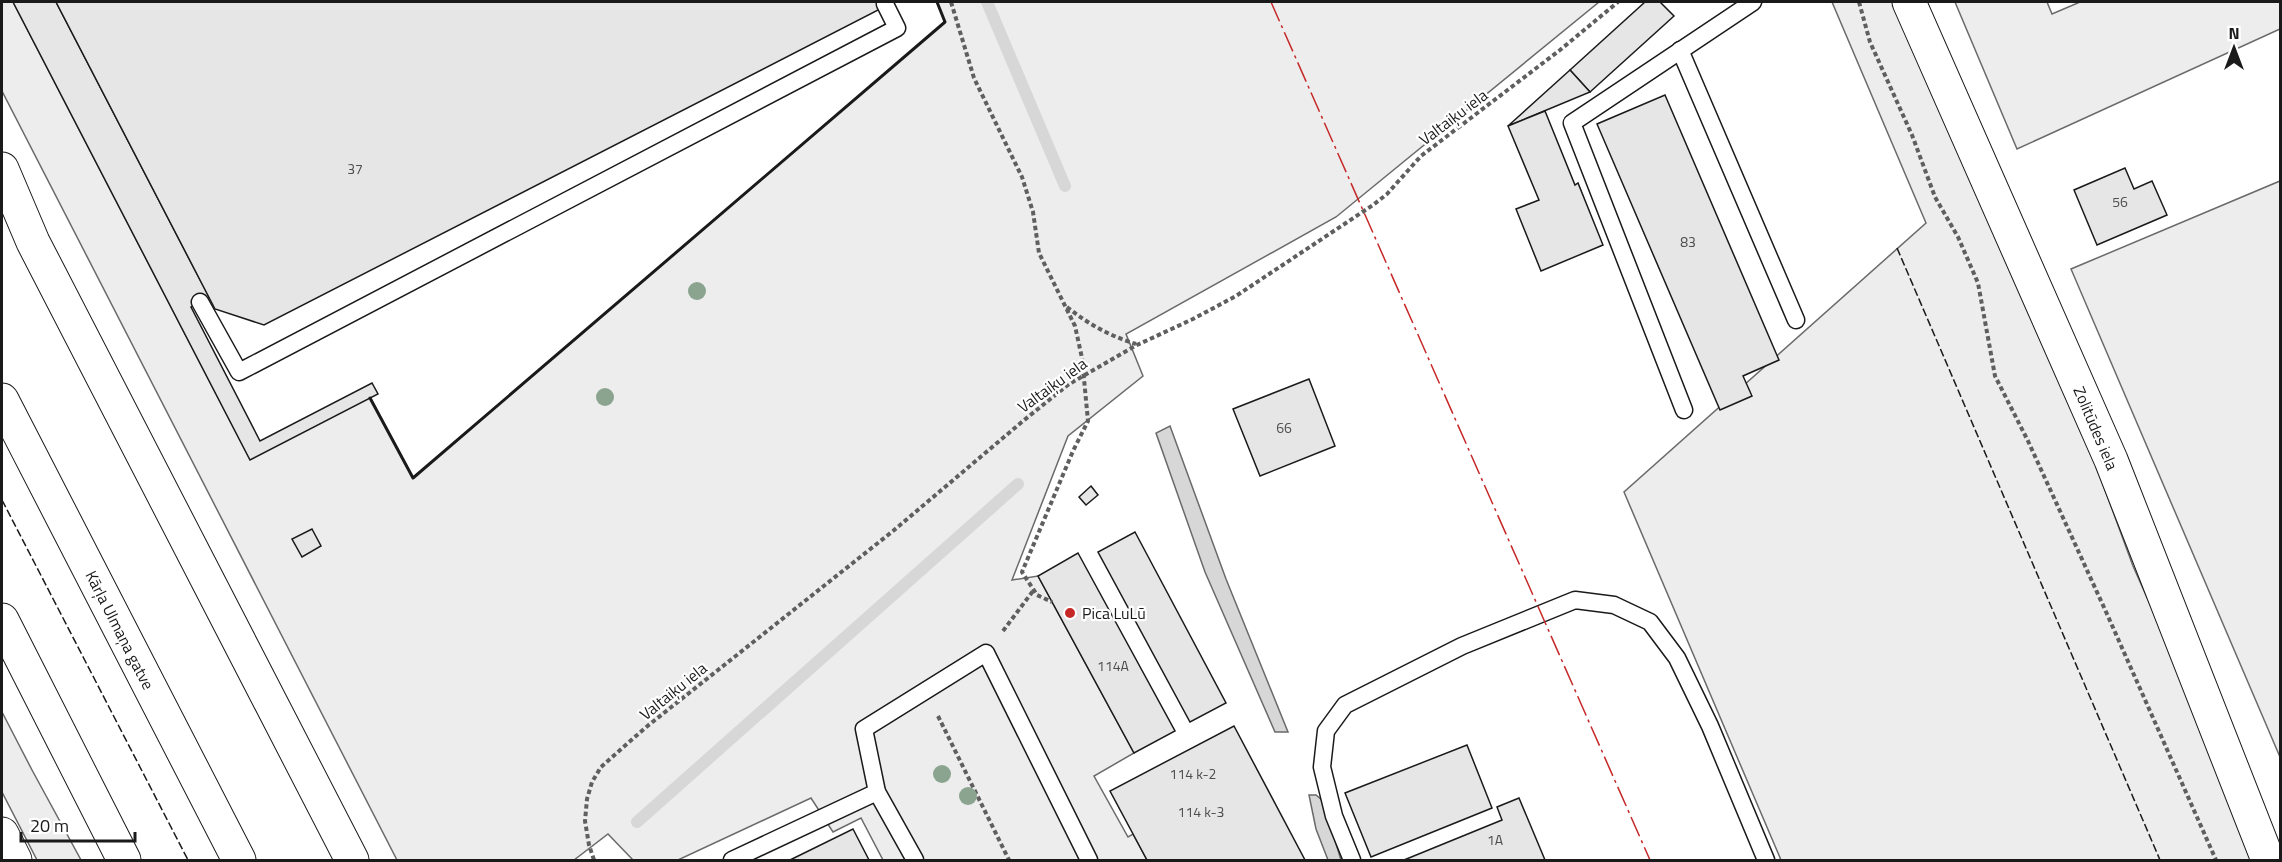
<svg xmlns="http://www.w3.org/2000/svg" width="2282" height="862" font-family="'Titillium Web',sans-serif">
  <rect width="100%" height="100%" fill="#fff"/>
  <g fill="#ededed" stroke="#6a6a6a" stroke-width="1.5">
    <polygon points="2,2 13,2 250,459 370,397 413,478 945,22 937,2 1599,2 1336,217 1126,334 1143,376 1068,436 1012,580 1038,576 1134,753 1094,776 1128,837 1133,834 1147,860 883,860 861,818 833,832 811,798 678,860 633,860 608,834 574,860 397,860 2,91"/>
    <polygon points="1832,2 1893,2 2098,471 2133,566 2199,715 2256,860 1781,860 1624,492 1926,223"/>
    <polygon points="1955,2 2047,2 2052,14 2080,2 2280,2 2280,29 2017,149"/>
    <polygon points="2280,181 2280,757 2071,269"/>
    <polygon points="2,712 32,770 81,860 37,860 2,792"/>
  </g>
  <g fill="#d7d7d7" stroke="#6a6a6a" stroke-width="1.5">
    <polygon points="1170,426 1226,579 1288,732 1275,732 1205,572 1156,433"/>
    <polygon points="1309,795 1316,795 1323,801 1341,860 1328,860 1316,829"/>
  </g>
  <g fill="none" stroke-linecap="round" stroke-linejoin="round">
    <g stroke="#d7d7d7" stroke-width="12">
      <polyline points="987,2 1065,186"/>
      <polyline points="637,822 1018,484"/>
    </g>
  </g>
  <g fill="#e6e6e6" stroke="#1a1a1a" stroke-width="1.5">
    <polygon points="13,2 56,2 209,297 191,307 260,441 372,383 378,394 250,460"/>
    <polygon points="56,2 886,2 884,7 264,325 215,309"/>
    <polygon points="1645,2 1660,2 1674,16 1590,92 1570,70"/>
    <polygon points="1570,70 1590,92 1508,126"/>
    <polygon points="1665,95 1779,360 1743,376 1752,396 1720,410 1597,124"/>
    <polygon points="1545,111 1575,185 1578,183 1603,245 1541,271 1516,209 1539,200 1508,126"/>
    <polygon points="2125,168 2134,189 2152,181 2167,215 2097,245 2074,190"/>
    <polygon points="1309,379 1335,446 1260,476 1233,409"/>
    <polygon points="1091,486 1098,495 1086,505 1079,497"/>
    <polygon points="312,529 321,546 302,557 292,539"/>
    <polygon points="1135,532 1226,703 1190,722 1098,552"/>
    <polygon points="1078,553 1175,731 1134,753 1038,576"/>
    <polygon points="1234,726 1305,860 1147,860 1110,791"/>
    <polygon points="1467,745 1492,808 1371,857 1345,793"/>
    <polygon points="1519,798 1545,860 1404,860 1502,820 1497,807"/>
    <polygon points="853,829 869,860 790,860"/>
  </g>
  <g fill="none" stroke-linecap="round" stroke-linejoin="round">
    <defs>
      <g id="service">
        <polyline points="1680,50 1796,320"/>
        <polyline points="200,302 239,372 897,28 885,4"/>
        <polyline points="1684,410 1572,123 1753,2"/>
        <polyline points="732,860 877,792"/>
        <polyline points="915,860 877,792 864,729 986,653 1089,860"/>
        <polyline points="1352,860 1334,816 1322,767 1326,731 1345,705 1462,646 1575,600 1614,605 1650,622 1677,658 1710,726 1766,860"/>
      </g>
      <polyline id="tertiary" points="1909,2 2111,460 2268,860"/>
      <g id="trunk">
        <polyline points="2,169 33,242 352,860"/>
        <polyline points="2,400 239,860"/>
        <polyline points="2,620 124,860"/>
        <polyline points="2,834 15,860"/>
      </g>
    </defs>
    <use href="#service" stroke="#1a1a1a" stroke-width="19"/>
    <use href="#tertiary" stroke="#1a1a1a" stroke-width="35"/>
    <use href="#trunk" stroke="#1a1a1a" stroke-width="35"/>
    <g stroke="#5f5f5f" stroke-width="4" stroke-dasharray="4.5 3" stroke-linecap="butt">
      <polyline points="951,2 974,78 1022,177 1033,212 1039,253 1075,326 1082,358 1088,421 1073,451 1022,572 1037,595 1052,602"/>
      <polyline points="1859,2 1870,42 1912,135 1935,197 1958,237 1978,283 1995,376 2028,441 2107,614 2216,860"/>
      <path d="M1067,307C1088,324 1110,336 1136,344"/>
      <polyline points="1003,631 1033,591"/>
      <polyline points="938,716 1009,860"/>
      <polyline points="594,860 589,845 585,821 587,799 592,782 601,767 645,728 893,531 1023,421 1069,384 1137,345 1193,319 1236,296 1373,205 1387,194 1421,156 1560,50 1618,2"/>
    </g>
    <use href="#service" stroke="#fff" stroke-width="16"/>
    <use href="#tertiary" stroke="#fff" stroke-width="33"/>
    <use href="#trunk" stroke="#fff" stroke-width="33"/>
    <g stroke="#1a1a1a" stroke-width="1.5" stroke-dasharray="8 3" stroke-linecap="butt">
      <polyline points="1897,248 2160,860"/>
      <polyline points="2,500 188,860"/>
    </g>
    <polyline stroke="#1a1a1a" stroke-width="3" points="370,398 413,478 945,22 937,2"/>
    <polyline stroke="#c62828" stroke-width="1.5" stroke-dasharray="21 4.5 3 4.5" stroke-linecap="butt" points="1271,2 1650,860"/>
  </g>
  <g fill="#8aa48f">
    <circle cx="697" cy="291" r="9"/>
    <circle cx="605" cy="397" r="9"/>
    <circle cx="942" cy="774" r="9"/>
    <circle cx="968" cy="796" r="9"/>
  </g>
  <circle fill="#c62828" stroke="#fff" stroke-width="2" cx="1070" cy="613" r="6"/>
  <g text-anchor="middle" stroke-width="4.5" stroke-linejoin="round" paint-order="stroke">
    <g font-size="14" fill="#4d4d4d">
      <text x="355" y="174">37</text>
      <text x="2120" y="207">56</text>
      <text x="1688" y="247">83</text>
      <text x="1284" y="433">66</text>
      <text x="1113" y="671">114A</text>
      <text x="1193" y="779">114 k-2</text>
      <text x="1201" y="817">114 k-3</text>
      <text x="1495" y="845">1A</text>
    </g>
    <g font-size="16" fill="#1a1a1a" stroke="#fff">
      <text transform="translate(1453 117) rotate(-37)" y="6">Valtaiķu iela</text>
      <text transform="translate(1052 385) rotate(-36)" y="6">Valtaiķu iela</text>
      <text transform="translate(2096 428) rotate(67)" y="6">Zolitūdes iela</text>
      <text transform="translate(120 630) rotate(63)" y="6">Kārļa Ulmaņa gatve</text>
      <text transform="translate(673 691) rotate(-39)" y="6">Valtaiķu iela</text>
    </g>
    <g font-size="16" fill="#1a1a1a" stroke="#fff" text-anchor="start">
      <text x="1082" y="619">Pica LuLū</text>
    </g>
  </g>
  <rect width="2282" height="862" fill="none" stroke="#1a1a1a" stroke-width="6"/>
  <g transform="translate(2234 48)" stroke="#ffffff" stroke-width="4.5" paint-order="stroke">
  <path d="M0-4.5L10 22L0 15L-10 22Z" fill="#1a1a1a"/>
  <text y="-9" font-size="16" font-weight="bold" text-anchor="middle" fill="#1a1a1a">N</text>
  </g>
  <path d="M21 832v9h114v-9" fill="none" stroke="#1a1a1a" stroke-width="3"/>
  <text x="30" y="832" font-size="18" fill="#1a1a1a" stroke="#ffffff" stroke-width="4.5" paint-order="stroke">20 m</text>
</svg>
